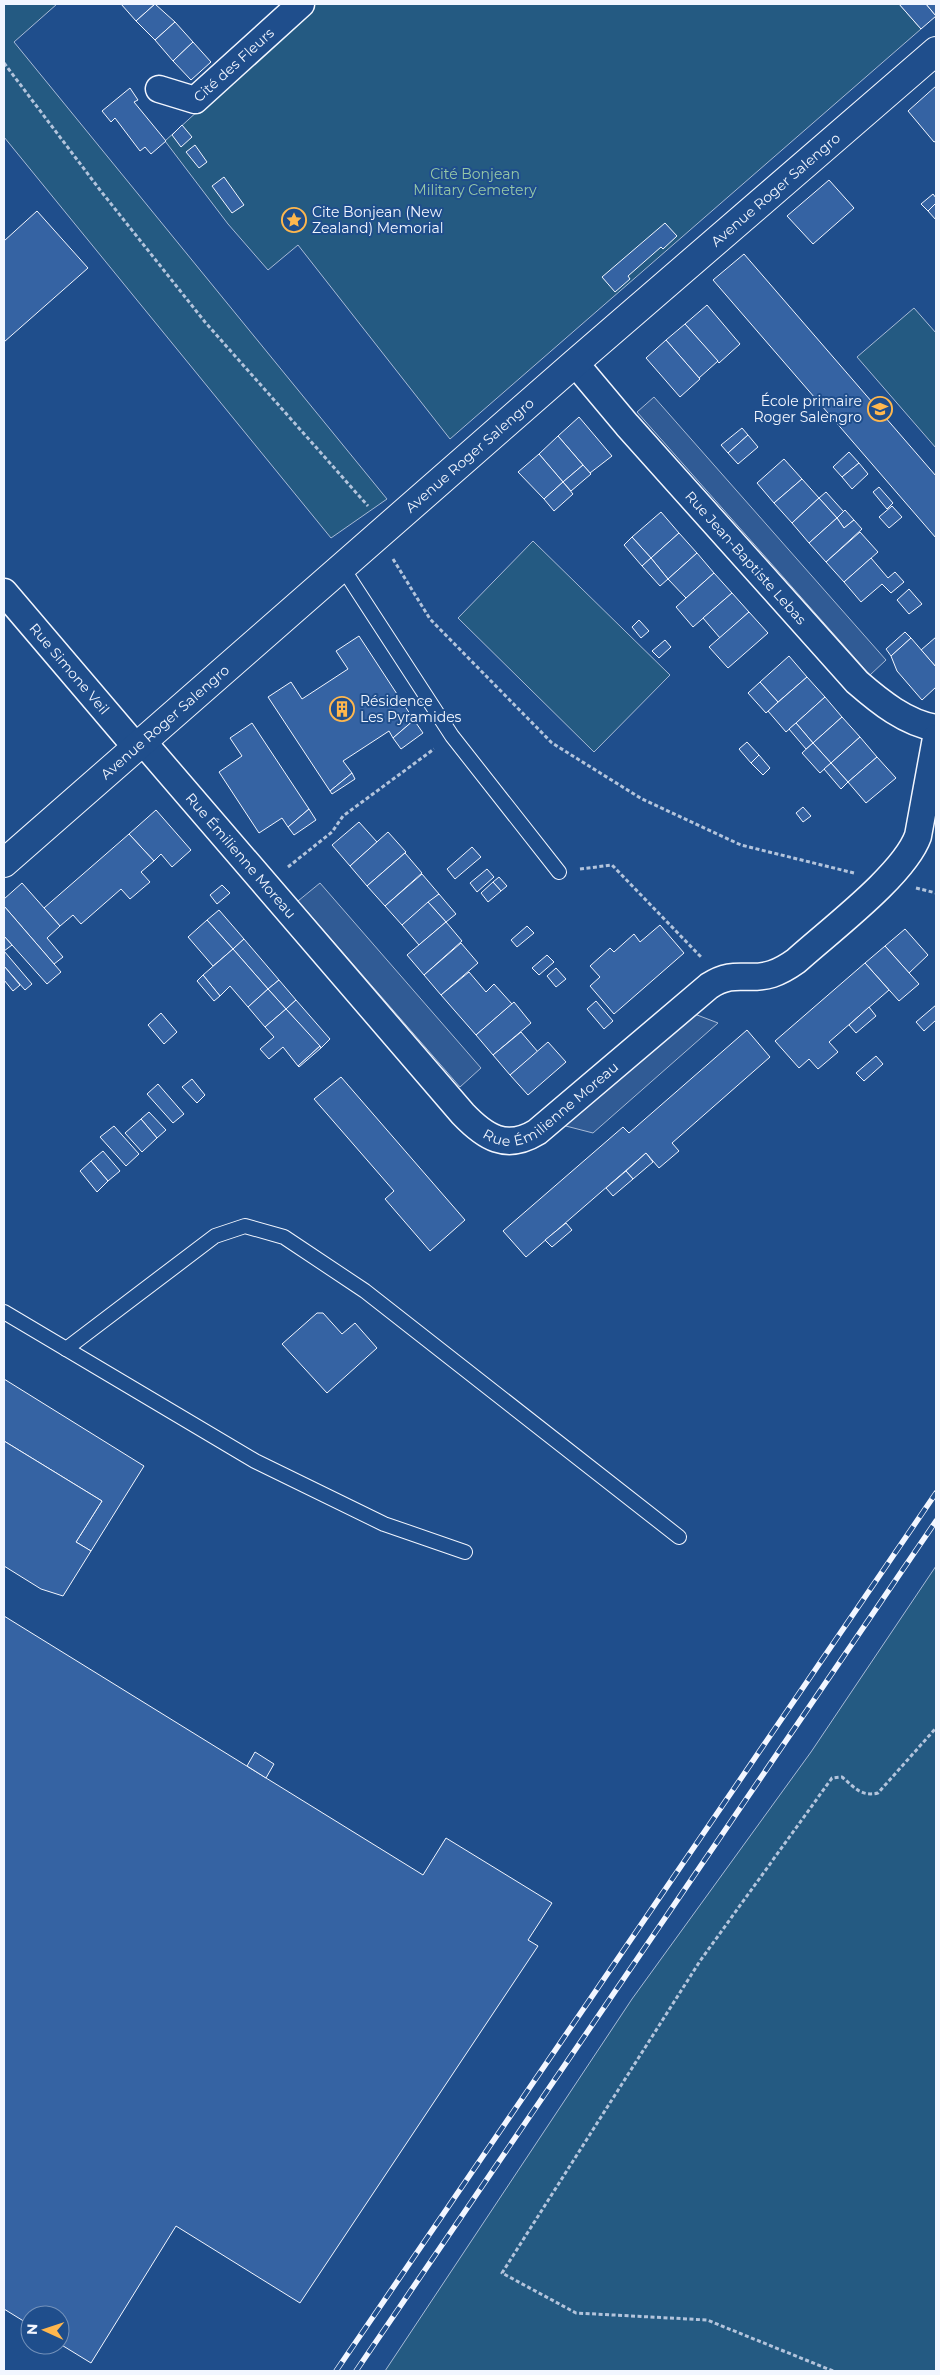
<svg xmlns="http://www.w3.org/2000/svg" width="940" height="2375" font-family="Montserrat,sans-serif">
  <rect width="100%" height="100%" fill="#1f4e8c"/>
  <g fill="#245a82" stroke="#a8bbd7">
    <polygon points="4,4 57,4 14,42 387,499 331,538 4,137"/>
    <polygon points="315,4 899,4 921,29 450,439 298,245 268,270 228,224 165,141"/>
    <polygon points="914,308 936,333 936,448 857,357"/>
    <polygon points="533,541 670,675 594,752 458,618"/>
    <polygon points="936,1566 936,2371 385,2371 632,1999 811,1752"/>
  </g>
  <g fill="#305b95" stroke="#a8bbd7">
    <polygon points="654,397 886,660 870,675 637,412"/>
    <polygon points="320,883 481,1068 460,1087 298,901"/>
    <polygon points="692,1013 718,1023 593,1133 562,1125"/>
  </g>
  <g fill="#3563a3" stroke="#f2f6ff">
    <polygon points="121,4 155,4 136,21"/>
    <polygon points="155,4 175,22 155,40 136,21"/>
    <polygon points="899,4 926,4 936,16 921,29"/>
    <polygon points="926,4 936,4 936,16"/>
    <polygon points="175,22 193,42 173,61 155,40"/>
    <polygon points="193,42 211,62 191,80 173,61"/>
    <polygon points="936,86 936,141 934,142 908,111"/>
    <polygon points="130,88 138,100 134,102 166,141 151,154 145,147 140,151 115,118 111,122 102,111"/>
    <polygon points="182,125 192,137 181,147 172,135"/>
    <polygon points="195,145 207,162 199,168 186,152"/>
    <polygon points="224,177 244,205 232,213 212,186"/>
    <polygon points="829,180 854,208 813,244 787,216"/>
    <polygon points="933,194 936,198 936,203 928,211 921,204"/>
    <polygon points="936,203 936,220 928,211"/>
    <polygon points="37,211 88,268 4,342 4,241"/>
    <polygon points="665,223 677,236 663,249 661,247 628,276 630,279 615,292 602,277"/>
    <polygon points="744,254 936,476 936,538 713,280"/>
    <polygon points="707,305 740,344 719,363 685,324"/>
    <polygon points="685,324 718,361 699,378 666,340"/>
    <polygon points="666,340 700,379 680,397 646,358"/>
    <polygon points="579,417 612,456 590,473 558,436"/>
    <polygon points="742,428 748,435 728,453 721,445"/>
    <polygon points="748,435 758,447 738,464 728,453"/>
    <polygon points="558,436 583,465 563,482 539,454"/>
    <polygon points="849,452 859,463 842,477 833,467"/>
    <polygon points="539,454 563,482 544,499 518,472"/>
    <polygon points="784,459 802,479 774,503 757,483"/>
    <polygon points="859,463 868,474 852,489 842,477"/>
    <polygon points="583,465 591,474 571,491 563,482"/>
    <polygon points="802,479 819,498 792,523 774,503"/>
    <polygon points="563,482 573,494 554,511 544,499"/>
    <polygon points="879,487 893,503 887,509 873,492"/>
    <polygon points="826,492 844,512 837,518 819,498"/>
    <polygon points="819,498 837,518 809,543 792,523"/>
    <polygon points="892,506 902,517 889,528 879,517"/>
    <polygon points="845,510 854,520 844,528 837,518"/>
    <polygon points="661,512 679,533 651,558 632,537"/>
    <polygon points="837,518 844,528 854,520 862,529 826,562 809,543"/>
    <polygon points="860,532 878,552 844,582 826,562"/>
    <polygon points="679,533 697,553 668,579 651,558"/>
    <polygon points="632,537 651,558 642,566 624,545"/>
    <polygon points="697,553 714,573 686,598 668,579"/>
    <polygon points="651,558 668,579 660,586 642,566"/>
    <polygon points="871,558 888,578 895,572 904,582 891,593 882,584 861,602 844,582"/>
    <polygon points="714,573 732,593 693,627 676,607"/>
    <polygon points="909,589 922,604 909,614 897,600"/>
    <polygon points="732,593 749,612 720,638 703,618"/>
    <polygon points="749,612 768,633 728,668 709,647"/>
    <polygon points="639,620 649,631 641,638 632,627"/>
    <polygon points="905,632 911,638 891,656 886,649"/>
    <polygon points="359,636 414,720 393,738 389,731 343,761 352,773 330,791 268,697 291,682 302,699 348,669 336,651"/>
    <polygon points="936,637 936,667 921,650"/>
    <polygon points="911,638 936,667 936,687 922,700 897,671 891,656"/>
    <polygon points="665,640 671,647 659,658 652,651"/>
    <polygon points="789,656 807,677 778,702 760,682"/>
    <polygon points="807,677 825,697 786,732 768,711"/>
    <polygon points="760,682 778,702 766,713 748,693"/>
    <polygon points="825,697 842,717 813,743 796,723"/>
    <polygon points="842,717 860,737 831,763 813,743"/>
    <polygon points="414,720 423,733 401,749 393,738"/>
    <polygon points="252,723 309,809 288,827 282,818 259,833 219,772 242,756 230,738"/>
    <polygon points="796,723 813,743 806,749 789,729"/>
    <polygon points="860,737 877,757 848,782 831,763"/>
    <polygon points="747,742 759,755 751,763 739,749"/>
    <polygon points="813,743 831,763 820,773 802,753"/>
    <polygon points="759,755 770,768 763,775 751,763"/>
    <polygon points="877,757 896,778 866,803 848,782"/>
    <polygon points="831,763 848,782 841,789 824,769"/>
    <polygon points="352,773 355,779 332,794 330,791"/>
    <polygon points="803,807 811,816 803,822 796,813"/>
    <polygon points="309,809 316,820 294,835 288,827"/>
    <polygon points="156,810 191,850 172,867 161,854 154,861 129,834"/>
    <polygon points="359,822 377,842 350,866 332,845"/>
    <polygon points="388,832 406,852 367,886 350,866"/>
    <polygon points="129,834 154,861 141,872 150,882 130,899 121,889 81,924 73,915 60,926 44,908"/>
    <polygon points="472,847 481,857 455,879 447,869"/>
    <polygon points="405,853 422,873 385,906 367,886"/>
    <polygon points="487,869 494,877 477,892 470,883"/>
    <polygon points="422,874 439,894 402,925 385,906"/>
    <polygon points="499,877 507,886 501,891 493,882"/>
    <polygon points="493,882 501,891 488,902 481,893"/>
    <polygon points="22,883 60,926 47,938 63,957 54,964 4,906 4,899"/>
    <polygon points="222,885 230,893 217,904 210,895"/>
    <polygon points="439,894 456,914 446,922 428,902"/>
    <polygon points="428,902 446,922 419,945 402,925"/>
    <polygon points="4,906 61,972 47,984 4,936"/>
    <polygon points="219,910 244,939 233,949 207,920"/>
    <polygon points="207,920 233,949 213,966 188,937"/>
    <polygon points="446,922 462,941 424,975 407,955"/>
    <polygon points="660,925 684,953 614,1014 590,986 600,977 590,966 610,948 614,952 634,934 640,942"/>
    <polygon points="527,926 534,933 517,947 511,940"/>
    <polygon points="905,929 928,955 909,973 885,946"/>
    <polygon points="4,936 12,945 4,951 32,984 25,990 4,966"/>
    <polygon points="244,939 279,980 268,989 233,949"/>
    <polygon points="461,943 478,963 441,995 424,975"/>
    <polygon points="885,946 919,984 899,1001 865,963"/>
    <polygon points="233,949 268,989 248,1007 230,986 220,996 203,975"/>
    <polygon points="547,955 554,962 539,975 532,968"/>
    <polygon points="865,963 889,990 829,1042 838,1052 818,1069 809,1059 799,1068 775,1041"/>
    <polygon points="4,966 20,985 13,991 4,980"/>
    <polygon points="556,968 566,979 556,987 547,976"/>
    <polygon points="469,972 486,992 494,984 512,1004 476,1035 441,995"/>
    <polygon points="203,975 220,996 214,1001 197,981"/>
    <polygon points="279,980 296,1000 286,1009 268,989"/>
    <polygon points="268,989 286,1009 265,1027 248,1007"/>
    <polygon points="296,1000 330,1039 321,1048 286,1009"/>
    <polygon points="596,1001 613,1021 604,1029 587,1009"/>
    <polygon points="514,1002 531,1023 493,1055 476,1035"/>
    <polygon points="936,1005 936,1020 924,1031 916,1022"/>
    <polygon points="869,1007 876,1016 856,1033 849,1025"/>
    <polygon points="286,1009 320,1046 298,1066 283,1047 269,1059 260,1049 274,1037 265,1027"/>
    <polygon points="161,1013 177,1032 164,1044 148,1025"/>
    <polygon points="747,1030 770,1057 672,1143 679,1151 659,1168 646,1153 526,1257 503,1231 623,1127 629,1133"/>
    <polygon points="521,1032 538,1052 510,1075 493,1055"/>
    <polygon points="548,1042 566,1062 528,1095 510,1075"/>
    <polygon points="320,1046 321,1048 299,1067 298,1066"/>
    <polygon points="876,1056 883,1064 864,1081 856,1073"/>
    <polygon points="341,1077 465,1220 430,1251 385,1199 394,1191 314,1099"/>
    <polygon points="192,1079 205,1095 197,1103 182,1087"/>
    <polygon points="158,1084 184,1114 173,1123 147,1094"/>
    <polygon points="149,1112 166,1130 157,1138 141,1119"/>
    <polygon points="141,1119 157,1138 142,1152 125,1133"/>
    <polygon points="114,1126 139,1154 126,1166 100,1137"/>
    <polygon points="103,1151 120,1171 108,1181 91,1161"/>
    <polygon points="646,1153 653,1162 633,1179 626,1171"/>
    <polygon points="91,1161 108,1181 97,1192 80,1171"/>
    <polygon points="626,1171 633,1179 613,1196 606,1188"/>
    <polygon points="566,1223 572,1230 552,1247 545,1240"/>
    <polygon points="317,1313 323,1313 342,1334 355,1323 377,1348 327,1393 282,1344"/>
    <polygon points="4,1379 144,1466 91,1551 76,1542 102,1501 4,1441"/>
    <polygon points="4,1441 102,1501 76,1542 91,1551 63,1596 41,1589 4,1566"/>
    <polygon points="4,1616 423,1875 446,1838 552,1903 528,1940 538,1946 300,2303 176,2226 91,2363 60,2344 60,2315 30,2315 30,2325 4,2309"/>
    <polygon points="255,1752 274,1764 266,1778 247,1766"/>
  </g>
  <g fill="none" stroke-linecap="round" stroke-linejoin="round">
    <defs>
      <g id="service">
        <polyline points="342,567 452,736 559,872"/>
        <polyline points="4,1312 255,1461 384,1524 465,1552"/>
        <polyline points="66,1349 215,1236 245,1226 284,1237 365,1291 679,1537"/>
      </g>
      <g id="minor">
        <path id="s1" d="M159,89L195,100L301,4"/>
        <path id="s2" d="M575,363L627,425L857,682C880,702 906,723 936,728"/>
        <path id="s3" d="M4,592L136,747"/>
        <path id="s4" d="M143,742L463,1114C485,1137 506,1151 537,1132L709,986C735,969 747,982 772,974C781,971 789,966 796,961C829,931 904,875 918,836L936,738"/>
      </g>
      <g id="tertiary">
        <path id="s5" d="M4,863L575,363L936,51"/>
      </g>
    </defs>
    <use href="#service" stroke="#f2f6ff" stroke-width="16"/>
    <use href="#minor" stroke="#f2f6ff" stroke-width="29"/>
    <use href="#tertiary" stroke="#f2f6ff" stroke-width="30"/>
    <g stroke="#b3c4dc" stroke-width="3" stroke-dasharray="4 2.5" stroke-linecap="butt">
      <polyline points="4,63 100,190 205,322 368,506"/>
      <polyline points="393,559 430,619 552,743 642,799 741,845 854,873"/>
      <polyline points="288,867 332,832 343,816 434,749"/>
      <polyline points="580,869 612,865 702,958"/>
      <polyline points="916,888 936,893"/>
      <path d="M833,2371L707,2320L576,2313L502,2273L700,1961L832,1778L842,1777C854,1787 861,1797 878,1793L936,1728"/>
    </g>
    <use href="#service" stroke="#1f4e8c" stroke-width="14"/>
    <use href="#minor" stroke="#1f4e8c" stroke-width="26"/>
    <use href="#tertiary" stroke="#1f4e8c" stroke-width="28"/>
    <defs>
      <g id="rail">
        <polyline points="336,2371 936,1493"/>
        <polyline points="356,2371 936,1521"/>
      </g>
    </defs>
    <use href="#rail" stroke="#f2f6ff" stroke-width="5.5"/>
    <use href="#rail" stroke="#1f4e8c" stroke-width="4" stroke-dasharray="11" stroke-linecap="butt"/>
  </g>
  <defs>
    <symbol id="sight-ring" viewBox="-11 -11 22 22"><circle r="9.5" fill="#1f4e8c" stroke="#ffb74d" stroke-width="1.5"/><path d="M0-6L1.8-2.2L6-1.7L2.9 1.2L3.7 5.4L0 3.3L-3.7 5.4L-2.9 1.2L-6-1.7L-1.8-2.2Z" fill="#ffb74d"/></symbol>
    <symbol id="school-ring" viewBox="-11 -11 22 22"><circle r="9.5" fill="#1f4e8c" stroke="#ffb74d" stroke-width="1.5"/><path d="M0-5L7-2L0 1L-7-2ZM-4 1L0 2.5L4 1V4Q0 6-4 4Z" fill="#ffb74d"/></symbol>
    <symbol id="building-ring" viewBox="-11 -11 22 22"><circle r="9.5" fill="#1f4e8c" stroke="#ffb74d" stroke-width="1.5"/><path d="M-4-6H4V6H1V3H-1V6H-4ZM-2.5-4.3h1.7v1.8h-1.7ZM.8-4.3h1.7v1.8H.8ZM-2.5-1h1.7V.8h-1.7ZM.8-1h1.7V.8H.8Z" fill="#ffb74d"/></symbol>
  </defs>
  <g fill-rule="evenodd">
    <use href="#sight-ring" x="280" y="206" width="28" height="28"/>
    <use href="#school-ring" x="866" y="395" width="28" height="28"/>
    <use href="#building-ring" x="328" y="695" width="28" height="28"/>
  </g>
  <g text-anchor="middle" stroke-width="4" stroke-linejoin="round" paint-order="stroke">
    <g font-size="14" fill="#f2f6ff" stroke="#1f4e8c">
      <text dy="5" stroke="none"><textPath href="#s1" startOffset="90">Cité des Fleurs</textPath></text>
      <text dy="5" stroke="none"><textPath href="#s5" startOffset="1024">Avenue Roger Salengro</textPath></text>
      <text dy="5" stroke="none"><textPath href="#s5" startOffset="619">Avenue Roger Salengro</textPath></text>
      <text dy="5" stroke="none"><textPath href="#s2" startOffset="259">Rue Jean-Baptiste Lebas</textPath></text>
      <text dy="5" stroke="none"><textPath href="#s3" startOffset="101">Rue Simone Veil</textPath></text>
      <text dy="5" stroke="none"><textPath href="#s5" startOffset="214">Avenue Roger Salengro</textPath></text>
      <text dy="5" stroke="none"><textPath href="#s4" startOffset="150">Rue Émilienne Moreau</textPath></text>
      <text dy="5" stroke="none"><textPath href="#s4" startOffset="599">Rue Émilienne Moreau</textPath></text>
    </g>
    <g font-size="14" fill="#97c8a6" stroke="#1f4e8c">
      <text x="475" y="179">Cité Bonjean<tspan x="475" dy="16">Military Cemetery</tspan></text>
    </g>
    <g font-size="14" fill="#f2f6ff" stroke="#1f4e8c" text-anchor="start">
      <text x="312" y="217">Cite Bonjean (New<tspan x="312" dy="16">Zealand) Memorial</tspan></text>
      <text x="862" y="406" text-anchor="end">École primaire<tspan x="862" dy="16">Roger Salengro</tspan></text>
      <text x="360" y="706">Résidence<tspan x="360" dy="16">Les Pyramides</tspan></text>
    </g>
  </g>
  <rect width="940" height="2375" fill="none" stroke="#f2f6ff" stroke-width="10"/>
  <g transform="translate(45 2330) rotate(273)"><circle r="24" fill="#1f4e8c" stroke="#7391ba"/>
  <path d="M0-4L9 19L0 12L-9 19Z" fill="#ffb74d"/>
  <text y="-8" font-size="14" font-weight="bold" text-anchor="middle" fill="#f2f6ff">N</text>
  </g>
</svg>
